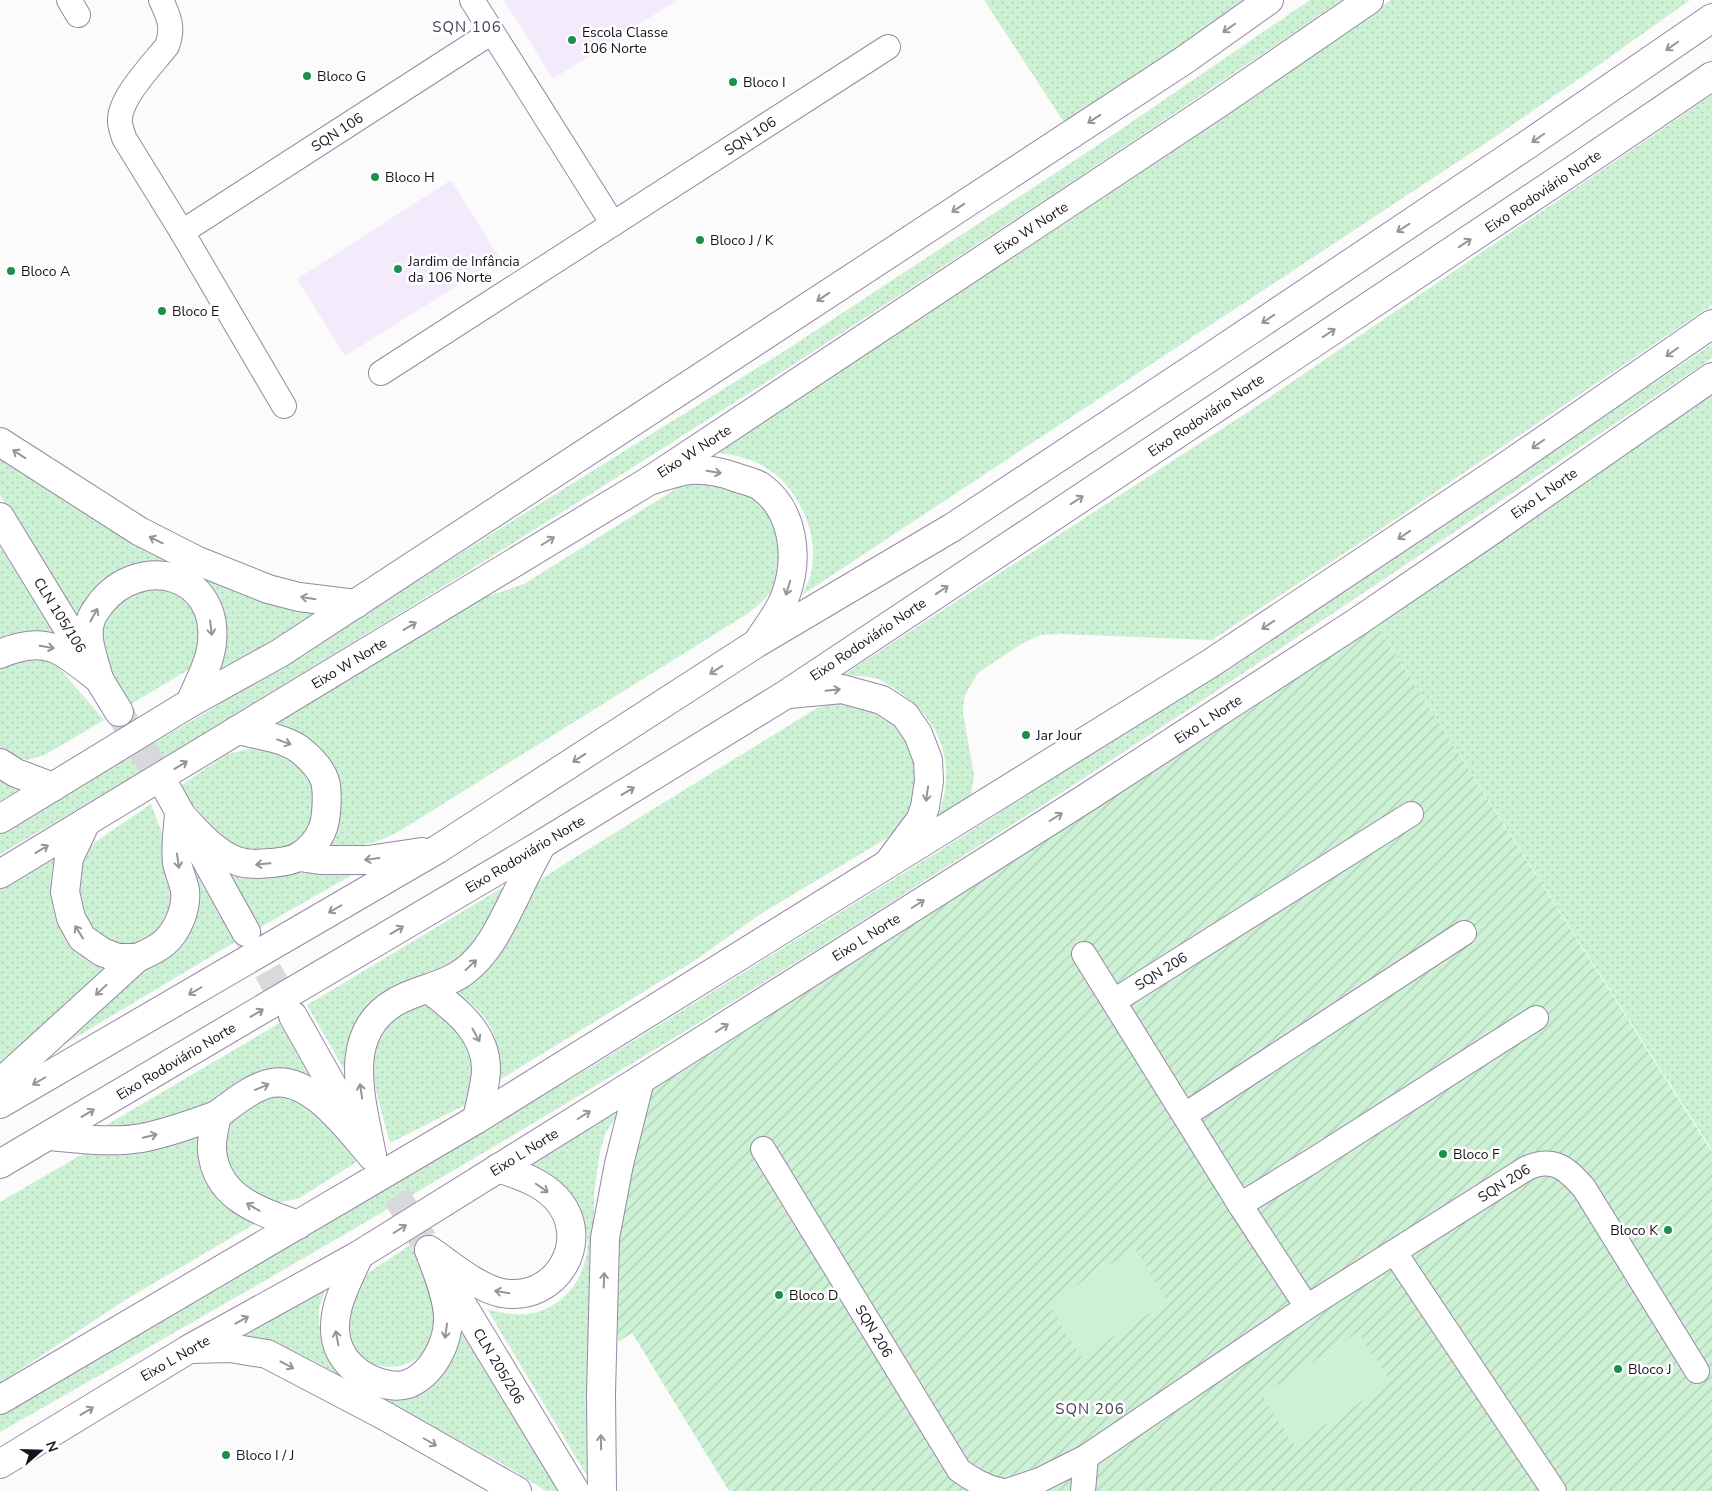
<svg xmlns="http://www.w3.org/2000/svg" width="1712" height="1491" font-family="'Nunito Sans',sans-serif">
  <defs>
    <pattern id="grass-dots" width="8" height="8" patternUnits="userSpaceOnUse" patternTransform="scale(1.25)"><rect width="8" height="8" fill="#cdf1d4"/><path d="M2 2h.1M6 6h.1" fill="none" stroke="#afceb6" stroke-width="1.8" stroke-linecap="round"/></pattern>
    <pattern id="garden-furrows" width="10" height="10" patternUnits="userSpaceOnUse" patternTransform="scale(1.25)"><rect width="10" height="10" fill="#cdf1d4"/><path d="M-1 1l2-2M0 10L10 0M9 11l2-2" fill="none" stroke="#afceb6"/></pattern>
  </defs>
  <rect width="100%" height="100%" fill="#fbfbfb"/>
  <g fill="#f3ebfc">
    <polygon points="504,0 675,0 676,1 553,79"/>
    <polygon points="451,180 500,259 345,356 297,279"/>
  </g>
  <g fill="url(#grass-dots)">
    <polygon points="984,0 1248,0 1067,127"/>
    <path d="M1310,0H1342C1031,211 717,418 397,615C266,696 134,778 0,854V832L195,719L783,352L1098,145Z"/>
    <path d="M1391,0H1690L1589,72L1483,145L802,595C805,588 809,581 811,574C815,556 813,535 806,518C787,472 756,455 708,452Z"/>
    <path d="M1712,95V305L1378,531L1212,640L1060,634L1041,635L1023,643L979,672L971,684L964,698L963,713L974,775L971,795L965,801L938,817C942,805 945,794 946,782C948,742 930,713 898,691C892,687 885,682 878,679C868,676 854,676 843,675L1251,410Z"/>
    <path d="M1712,344V358C1353,601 994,844 623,1069C418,1194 209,1313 0,1432V1413L323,1227L609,1056L944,848L1339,595Z"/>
    <polygon points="1712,387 1712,1150 1375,622"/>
    <polygon points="0,452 324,608 212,677 223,653 170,569 77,630 0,495"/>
    <path d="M694,480H731L779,518V577L772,591L761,603L747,614L398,832C368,847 353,847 320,850L338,802L265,731L423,631L474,601L524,584L682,485Z"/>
    <polygon points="0,546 58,640 0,641"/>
    <polygon points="158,588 171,590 186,600 196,612 203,632 193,667 126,707 102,662 98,641 107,611 130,594"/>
    <polygon points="23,652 54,662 104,720 45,755 27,760 2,756 0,754 0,663"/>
    <path d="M840,702H856L897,721L918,761L916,799L899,831L762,913L694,961L496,1082C496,1071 498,1060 497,1050C495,1022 474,1002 449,991L488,968L497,958L535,885L543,878L582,853L817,708Z"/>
    <polygon points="253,748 281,753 312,775 315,820 305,834 284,850 258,853 237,847 224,838 177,788 227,754"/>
    <polygon points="0,776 26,785 0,801"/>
    <polygon points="151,804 172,860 175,901 158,934 146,940 119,947 94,940 76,902 79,853"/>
    <polygon points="215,853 260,875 359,871 259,928"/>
    <path d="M56,854C48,881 50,893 58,920L117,962L0,1067V886Z"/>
    <polygon points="193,868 235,942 58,1048 134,978 195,875"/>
    <polygon points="505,886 494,907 482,936 454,963 375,1001 360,1017 348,1042 347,1052 349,1078 307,1005"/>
    <polygon points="416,1004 427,1004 442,1009 478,1054 467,1104 390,1143 368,1061 382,1021"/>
    <polygon points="283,1021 325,1090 273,1071 254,1074 236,1083 202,1108 165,1123 98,1130"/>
    <path d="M280,1092L300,1101L335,1134L357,1162L299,1198C286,1202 266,1205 253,1198C246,1194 229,1168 224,1160L228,1120L241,1102Z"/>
    <path d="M628,1099L606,1132L600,1151L594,1194L596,1491L487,1309C504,1314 524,1317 540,1311C578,1299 599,1250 581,1215C577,1207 527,1175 517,1168Z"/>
    <polygon points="205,1129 260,1221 125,1300 0,1383 0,1202 88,1151"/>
    <polygon points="415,1242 441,1315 425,1353 411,1362 401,1366 387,1367 375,1365 356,1352 347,1338 346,1294 357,1280"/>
    <path d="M329,1278L319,1309V1324L322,1336L332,1358L387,1389L452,1357L459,1341L463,1322L565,1491H546L503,1464L339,1376C307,1354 271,1342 234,1333Z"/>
  </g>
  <polygon fill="url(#garden-furrows)" points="1375,622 1712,1152 1712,1491 729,1491 632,1333 618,1342 612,1252 645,1086"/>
  <g fill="#cdf1d4">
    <polygon points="1135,1249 1168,1302 1081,1357 1048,1303"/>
    <polygon points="1358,1332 1391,1382 1294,1445 1262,1395"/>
  </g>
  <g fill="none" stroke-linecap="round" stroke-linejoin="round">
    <g stroke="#d9d8da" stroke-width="28" stroke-dasharray="28 14" stroke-linecap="butt">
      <polyline points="119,712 168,791"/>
      <polyline points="247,934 293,1016"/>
      <polyline points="375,1160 423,1240"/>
    </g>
    <defs>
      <g id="street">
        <polyline points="69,0 78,15"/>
        <path d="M161,0C169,17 174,28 167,46C153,64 118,99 120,122C120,127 123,133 124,138L182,232L284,406"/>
        <polyline points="472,0 613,224"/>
        <polyline points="182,232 492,32"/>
        <polyline points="381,373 888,47"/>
        <polyline points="1084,954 1240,1205 1307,1307"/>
        <polyline points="1114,1001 1411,814"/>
        <polyline points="1185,1115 1464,933"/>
        <path d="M763,1149L959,1470C973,1480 986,1488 1004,1491"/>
        <polyline points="1240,1205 1312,1161 1536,1018"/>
        <polyline points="1395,1253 1554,1491"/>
        <path d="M1007,1491L1040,1480L1086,1457L1307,1307L1527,1168C1554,1156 1567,1169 1584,1188L1697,1371"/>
        <polyline points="1083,1491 1086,1457"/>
      </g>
      <g id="secondary">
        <polyline points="0,517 119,712"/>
        <polyline points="168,791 246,932"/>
        <polyline points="293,1016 359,1133"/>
        <polyline points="440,1268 575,1491"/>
      </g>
      <g id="primary">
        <polyline points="0,442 139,531 198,561 268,589 299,597 356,604"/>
        <path d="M0,654C16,647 36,642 53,648C66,652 88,671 99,679"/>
        <path d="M99,679C95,662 85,640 90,623C91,615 97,609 101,603C140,554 219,572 212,643C210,663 198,684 190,703"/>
        <polyline points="0,763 16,773 53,787"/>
        <polyline points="0,819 190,703 280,653 1183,61 1269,0"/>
        <polyline points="0,874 649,481 1222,101 1369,0"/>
        <path d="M429,1250C450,1264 477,1288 502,1293C556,1303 594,1240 556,1198C541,1182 519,1175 498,1168"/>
        <path d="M359,1255C349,1279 334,1303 335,1330C336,1360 361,1380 389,1385C395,1386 402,1386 408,1384C433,1374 449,1342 448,1316C447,1295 436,1269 429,1250"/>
        <polyline points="193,1349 230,1348 267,1354 385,1416 517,1491"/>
        <polyline points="0,1400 477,1119 1211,663 1508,465 1712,324"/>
        <polyline points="0,1464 189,1349 359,1255 640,1080 1086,798 1357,622 1482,537 1712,377"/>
        <polyline points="602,1491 601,1394 605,1238 619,1164 640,1080"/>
      </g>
      <g id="highway">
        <path d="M649,481C662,477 676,472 690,470C705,469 721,472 735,477C743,480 753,482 760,486C794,510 799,557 786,594C781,610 768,626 759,640"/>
        <polyline points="789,694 842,689 882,700 905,715 918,734 928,760 929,781 925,807 921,819 889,862"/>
        <path d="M179,813C196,830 213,853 237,861C248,865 259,864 271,863C280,862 292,861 300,856C309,850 318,840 322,830C327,820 328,792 325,781C321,768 309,757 299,749C282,737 257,735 237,730"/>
        <polyline points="86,822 69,858 65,892 71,918 82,938 102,952 118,958 137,958"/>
        <polyline points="299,857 320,860 368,860 422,852"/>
        <path d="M429,989C455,1009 486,1032 486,1069C486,1085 480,1103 477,1119"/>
        <path d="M0,1083L137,958C146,954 156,950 164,943C178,931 187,908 185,890C183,881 179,872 177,863C175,847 178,829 179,813"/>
        <polyline points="0,1104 438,849 757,643 953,527 1209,358 1527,145 1712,18"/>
        <path d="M50,1136C80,1139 112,1143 142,1138C168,1133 192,1124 217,1115"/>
        <path d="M372,1156C363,1104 338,1033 397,1001C418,989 446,986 466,970C491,950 502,922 516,895C524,877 533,861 542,844"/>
        <polyline points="0,1164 542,844 785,695 1572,171 1712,76"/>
        <path d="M298,1225C260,1211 216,1199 212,1150C211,1139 215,1126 217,1115C232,1104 253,1086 272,1083C311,1076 349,1130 372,1156"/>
      </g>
    </defs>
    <use href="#street" stroke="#9687a7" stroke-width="26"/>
    <use href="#secondary" stroke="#9687a7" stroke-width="30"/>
    <use href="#primary" stroke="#9687a7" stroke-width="30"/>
    <use href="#highway" stroke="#9687a7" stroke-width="30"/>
    <use href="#street" stroke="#fff" stroke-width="24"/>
    <use href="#secondary" stroke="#fff" stroke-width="28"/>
    <use href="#primary" stroke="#fff" stroke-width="28"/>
    <use href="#highway" stroke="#fff" stroke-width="28"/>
  </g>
  <defs><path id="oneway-shaft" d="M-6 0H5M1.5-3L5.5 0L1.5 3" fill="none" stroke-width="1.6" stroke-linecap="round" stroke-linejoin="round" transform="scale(1.25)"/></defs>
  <g stroke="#979499">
    <use href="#oneway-shaft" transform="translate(1229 28) rotate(145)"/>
    <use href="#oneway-shaft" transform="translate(1672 46) rotate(145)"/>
    <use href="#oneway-shaft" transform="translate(1094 119) rotate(147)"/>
    <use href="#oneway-shaft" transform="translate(1538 138) rotate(145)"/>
    <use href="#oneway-shaft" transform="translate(958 208) rotate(147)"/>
    <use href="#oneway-shaft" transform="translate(1403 228) rotate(146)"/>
    <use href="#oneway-shaft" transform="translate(1465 243) rotate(-34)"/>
    <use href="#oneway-shaft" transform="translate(823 297) rotate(147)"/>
    <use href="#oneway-shaft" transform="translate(1268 319) rotate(146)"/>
    <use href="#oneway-shaft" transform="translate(1329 333) rotate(-34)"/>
    <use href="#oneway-shaft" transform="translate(1672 352) rotate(145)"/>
    <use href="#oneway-shaft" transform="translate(1538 444) rotate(145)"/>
    <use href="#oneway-shaft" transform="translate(19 454) rotate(-147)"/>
    <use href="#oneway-shaft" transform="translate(714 472) rotate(9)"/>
    <use href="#oneway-shaft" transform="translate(1077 500) rotate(-34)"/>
    <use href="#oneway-shaft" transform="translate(1404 535) rotate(146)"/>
    <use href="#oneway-shaft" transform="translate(156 540) rotate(-154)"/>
    <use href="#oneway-shaft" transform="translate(548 541) rotate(-32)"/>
    <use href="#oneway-shaft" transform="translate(788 588) rotate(107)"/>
    <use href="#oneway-shaft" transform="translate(942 590) rotate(-34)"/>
    <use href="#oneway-shaft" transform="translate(308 598) rotate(-171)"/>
    <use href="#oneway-shaft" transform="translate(94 615) rotate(-61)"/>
    <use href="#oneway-shaft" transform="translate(1268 625) rotate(146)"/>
    <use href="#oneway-shaft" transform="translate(410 626) rotate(-31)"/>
    <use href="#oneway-shaft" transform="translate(211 628) rotate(83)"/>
    <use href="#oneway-shaft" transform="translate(47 647) rotate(9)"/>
    <use href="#oneway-shaft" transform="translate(716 670) rotate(147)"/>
    <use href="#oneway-shaft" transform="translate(833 690) rotate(-6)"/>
    <use href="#oneway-shaft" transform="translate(284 742) rotate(20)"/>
    <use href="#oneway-shaft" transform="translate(579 758) rotate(147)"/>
    <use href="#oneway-shaft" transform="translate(181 765) rotate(-31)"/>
    <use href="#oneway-shaft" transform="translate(628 791) rotate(-31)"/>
    <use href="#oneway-shaft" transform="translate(927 794) rotate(98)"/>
    <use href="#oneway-shaft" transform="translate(1056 817) rotate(-32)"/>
    <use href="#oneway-shaft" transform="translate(42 849) rotate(-31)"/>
    <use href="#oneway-shaft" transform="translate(372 859) rotate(173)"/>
    <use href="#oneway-shaft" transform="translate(178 861) rotate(82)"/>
    <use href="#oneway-shaft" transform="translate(263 864) rotate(175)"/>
    <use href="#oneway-shaft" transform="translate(918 904) rotate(-32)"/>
    <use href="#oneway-shaft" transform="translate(335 909) rotate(150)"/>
    <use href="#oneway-shaft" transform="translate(397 930) rotate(-31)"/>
    <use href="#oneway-shaft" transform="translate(79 932) rotate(-122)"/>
    <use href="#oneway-shaft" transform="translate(471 965) rotate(-43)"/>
    <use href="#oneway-shaft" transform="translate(101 990) rotate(137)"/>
    <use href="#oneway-shaft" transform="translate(195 991) rotate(150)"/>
    <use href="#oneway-shaft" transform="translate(257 1013) rotate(-31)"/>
    <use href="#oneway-shaft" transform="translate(722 1028) rotate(-32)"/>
    <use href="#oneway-shaft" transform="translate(476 1035) rotate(61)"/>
    <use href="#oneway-shaft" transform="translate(39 1081) rotate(150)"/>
    <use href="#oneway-shaft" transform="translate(262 1087) rotate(-23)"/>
    <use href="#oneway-shaft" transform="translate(361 1091) rotate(-99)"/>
    <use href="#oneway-shaft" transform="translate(88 1113) rotate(-31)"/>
    <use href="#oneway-shaft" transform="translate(584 1115) rotate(-32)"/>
    <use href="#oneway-shaft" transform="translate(150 1136) rotate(-13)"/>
    <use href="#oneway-shaft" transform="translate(542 1188) rotate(35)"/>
    <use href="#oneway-shaft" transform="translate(253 1207) rotate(-150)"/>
    <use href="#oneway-shaft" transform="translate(400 1229) rotate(-32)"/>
    <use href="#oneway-shaft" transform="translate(604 1280) rotate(-88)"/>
    <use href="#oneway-shaft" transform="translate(502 1292) rotate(-171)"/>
    <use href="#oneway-shaft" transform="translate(242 1320) rotate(-29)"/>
    <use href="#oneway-shaft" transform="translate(446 1331) rotate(98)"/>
    <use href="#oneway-shaft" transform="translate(337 1338) rotate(-101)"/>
    <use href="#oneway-shaft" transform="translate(287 1365) rotate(28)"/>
    <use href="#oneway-shaft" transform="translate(87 1411) rotate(-31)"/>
    <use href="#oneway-shaft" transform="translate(430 1442) rotate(30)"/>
    <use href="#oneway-shaft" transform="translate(601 1442) rotate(-91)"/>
  </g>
  <g fill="#19904b" stroke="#fff" stroke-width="2">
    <circle cx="572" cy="40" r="5"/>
    <circle cx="307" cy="76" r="5"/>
    <circle cx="733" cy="82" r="5"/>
    <circle cx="375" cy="177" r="5"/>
    <circle cx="700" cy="240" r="5"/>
    <circle cx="398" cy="269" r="5"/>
    <circle cx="11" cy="271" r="5"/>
    <circle cx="162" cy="311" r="5"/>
    <circle cx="1026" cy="735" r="5"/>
    <circle cx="1443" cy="1154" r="5"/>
    <circle cx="1668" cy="1230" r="5"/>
    <circle cx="779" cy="1295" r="5"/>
    <circle cx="1618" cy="1369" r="5"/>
    <circle cx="226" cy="1455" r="5"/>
  </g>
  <g text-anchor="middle" stroke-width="5" stroke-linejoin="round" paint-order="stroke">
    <g font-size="14" fill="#17111d" stroke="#fff" text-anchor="start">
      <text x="582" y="37">Escola Classe<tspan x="582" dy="16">106 Norte</tspan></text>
      <text x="317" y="81">Bloco G</text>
      <text x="743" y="87">Bloco I</text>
      <text x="385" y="182">Bloco H</text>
      <text x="710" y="245">Bloco J / K</text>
      <text x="408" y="266">Jardim de Infância<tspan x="408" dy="16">da 106 Norte</tspan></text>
      <text x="21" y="276">Bloco A</text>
      <text x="172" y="316">Bloco E</text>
      <text x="1036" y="740">Jar Jour</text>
      <text x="1453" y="1159">Bloco F</text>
      <text x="1658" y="1235" text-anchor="end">Bloco K</text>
      <text x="789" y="1300">Bloco D</text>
      <text x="1628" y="1374">Bloco J</text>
      <text x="236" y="1460">Bloco I / J</text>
    </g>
    <g font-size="14" fill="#17111d" stroke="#fff">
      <text transform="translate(337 132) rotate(-33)" y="5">SQN 106</text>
      <text transform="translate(750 136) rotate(-33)" y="5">SQN 106</text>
      <text transform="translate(1543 191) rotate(-34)" y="5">Eixo Rodoviário Norte</text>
      <text transform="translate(1031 228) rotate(-33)" y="5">Eixo W Norte</text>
      <text transform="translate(1206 415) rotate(-34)" y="5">Eixo Rodoviário Norte</text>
      <text transform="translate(694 451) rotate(-33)" y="5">Eixo W Norte</text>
      <text transform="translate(1544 493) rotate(-35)" y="5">Eixo L Norte</text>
      <text transform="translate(60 615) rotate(58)" y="5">CLN 105/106</text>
      <text transform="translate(868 639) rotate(-34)" y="5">Eixo Rodoviário Norte</text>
      <text transform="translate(349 663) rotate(-31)" y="5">Eixo W Norte</text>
      <text transform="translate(1208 719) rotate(-33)" y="5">Eixo L Norte</text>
      <text transform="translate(525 854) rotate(-31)" y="5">Eixo Rodoviário Norte</text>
      <text transform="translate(866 937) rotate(-32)" y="5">Eixo L Norte</text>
      <text transform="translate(1161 971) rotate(-32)" y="5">SQN 206</text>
      <text transform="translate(176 1061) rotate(-31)" y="5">Eixo Rodoviário Norte</text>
      <text transform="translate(524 1152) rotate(-32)" y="5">Eixo L Norte</text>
      <text transform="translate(1504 1183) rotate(-32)" y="5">SQN 206</text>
      <text transform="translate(874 1331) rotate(59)" y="5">SQN 206</text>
      <text transform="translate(175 1358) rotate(-30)" y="5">Eixo L Norte</text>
      <text transform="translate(499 1366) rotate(59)" y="5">CLN 205/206</text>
    </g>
    <g font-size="15" letter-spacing="1" fill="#473a56" stroke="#fff">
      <text x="467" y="32">SQN 106</text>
      <text x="1090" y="1414">SQN 206</text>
    </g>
  </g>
  <g transform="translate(40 1451) rotate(70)" stroke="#ffffff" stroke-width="4" paint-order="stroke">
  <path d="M0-4L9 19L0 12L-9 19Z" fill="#17111d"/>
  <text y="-8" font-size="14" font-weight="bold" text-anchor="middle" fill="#17111d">N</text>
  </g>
</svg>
